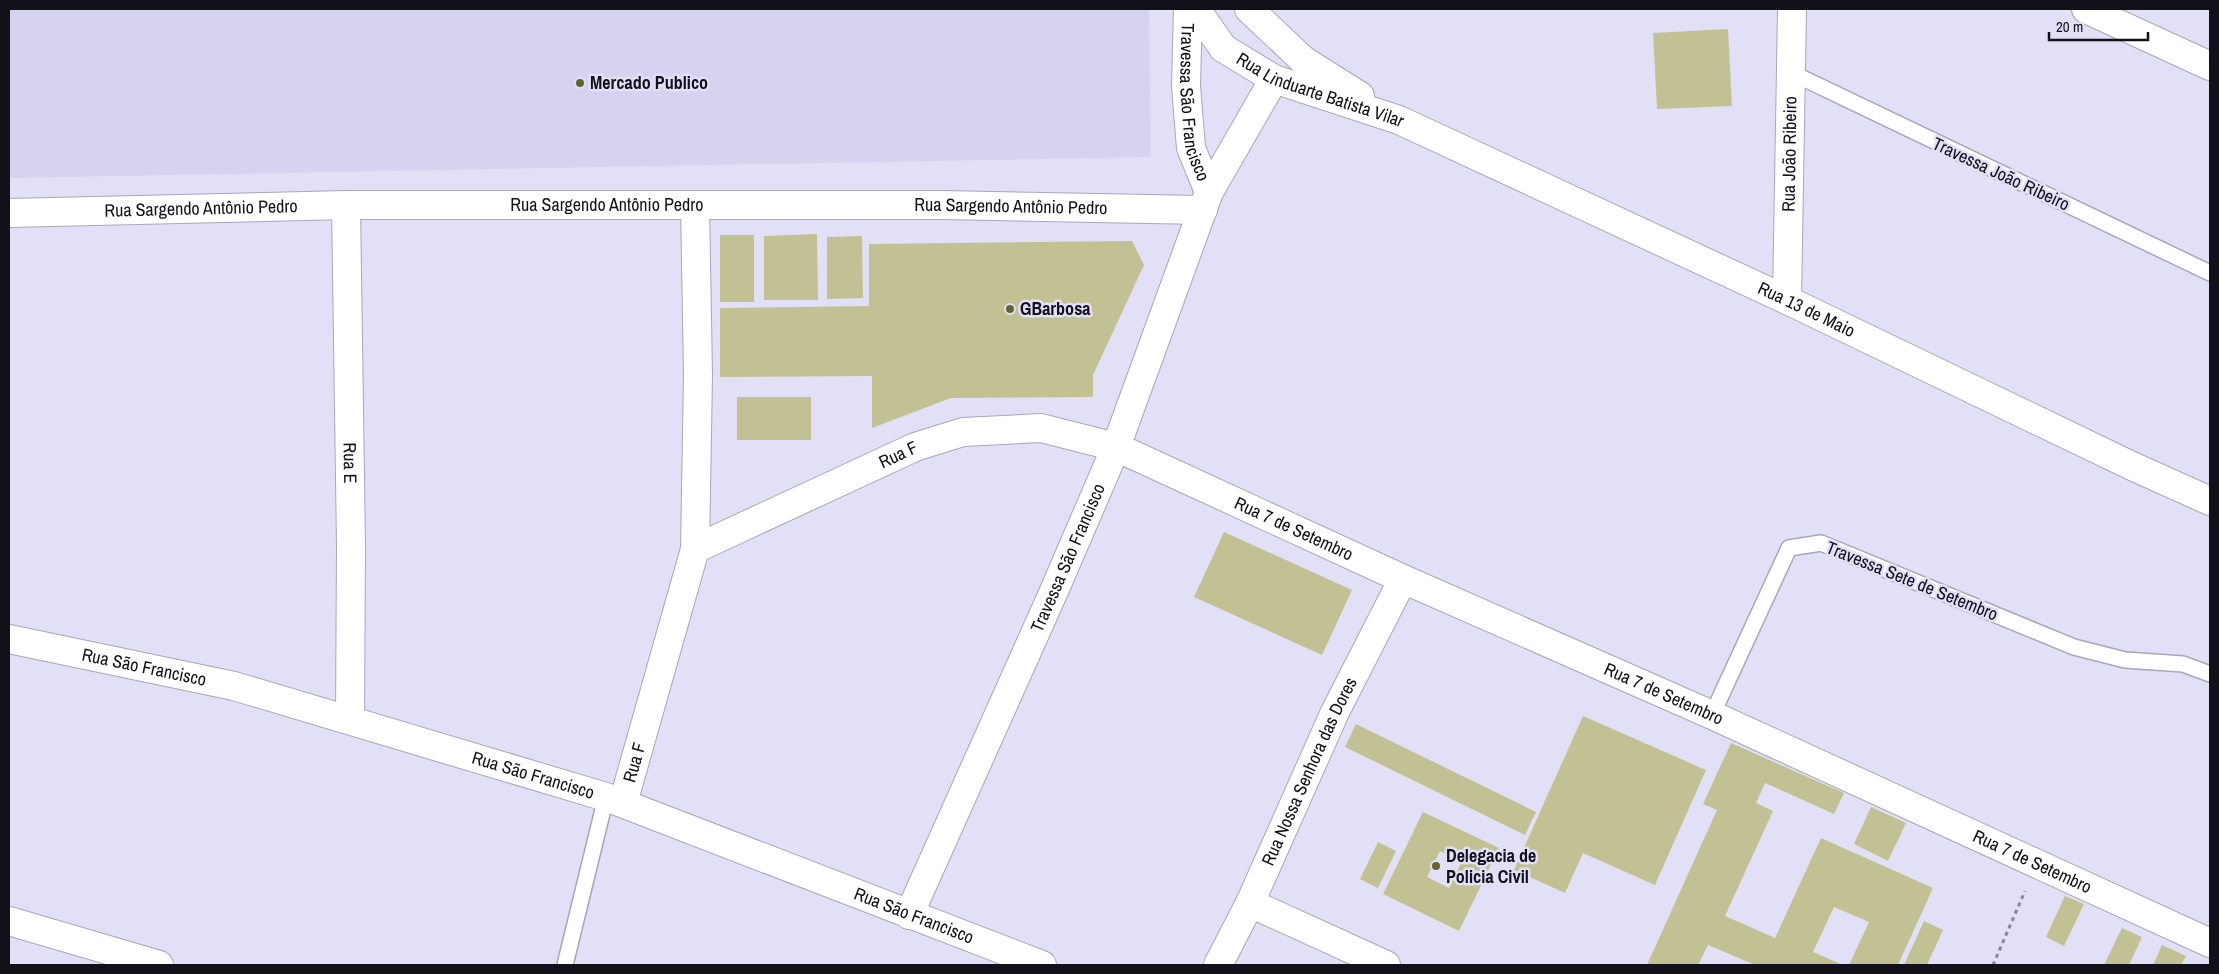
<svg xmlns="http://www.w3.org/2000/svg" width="2219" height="974" font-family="'Archivo Narrow',sans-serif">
  <rect width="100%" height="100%" fill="#e2e0f6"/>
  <polygon fill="#d6d3f0" points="9,9 1149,9 1151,157 9,178"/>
  <g fill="#c2c193" fill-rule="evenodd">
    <polygon points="1728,29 1732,106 1657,109 1653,33"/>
    <polygon points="817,234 818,300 764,300 764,236"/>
    <rect x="720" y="235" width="34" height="67"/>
    <polygon points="862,236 863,298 827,299 827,237"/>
    <polygon points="1132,241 1144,265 1093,375 1093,397 951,398 872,428 872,376 720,377 720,308 869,306 869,244"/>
    <rect x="737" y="397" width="74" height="43"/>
    <polygon points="1224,532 1352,590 1322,655 1194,597"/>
    <polygon points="1583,716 1706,770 1655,885 1583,853 1565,893 1514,870"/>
    <polygon points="1356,724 1536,812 1525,835 1345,747"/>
    <polygon points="1731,743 1844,793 1834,814 1765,783 1756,803 1773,811 1725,916 1775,938 1821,838 1933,888 1898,965 1849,965 1869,922 1834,907 1813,952 1843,965 1755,965 1708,945 1698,965 1647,965 1717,810 1703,804"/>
    <polygon points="1871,807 1906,823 1888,861 1854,844"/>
    <path d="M1423,812L1499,848L1459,931L1383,894ZM1440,851L1462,861L1449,888L1427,877Z"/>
    <polygon points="1378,842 1396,851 1378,888 1360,879"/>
    <polygon points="2065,896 2084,904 2064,946 2046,937"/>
    <polygon points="1924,921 1943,930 1927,965 1904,965"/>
    <polygon points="2122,928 2142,937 2129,965 2104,965"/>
    <polygon points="2162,945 2186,956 2181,965 2153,965"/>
  </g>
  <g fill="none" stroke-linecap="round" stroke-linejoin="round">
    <defs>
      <g id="service">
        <polyline points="1792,73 2210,273"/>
        <polyline points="1712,715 1789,548 1821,543 2074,647 2125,660 2183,664 2210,674"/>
        <polyline points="565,965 606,797"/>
      </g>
      <g id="minor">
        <path id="s1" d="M1188,9L1186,86L1191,148L1209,192"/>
        <path id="s2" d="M346,205L351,546L350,720"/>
        <path id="s3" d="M9,213L346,205H942L1203,210"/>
        <path id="s4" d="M695,549L915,447L963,432L1041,428L1116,447L1403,579L1712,715L2210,943"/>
        <path id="s5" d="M9,639L234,686L606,797L1042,965"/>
        <path id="s6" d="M623,803L695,549L698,375L695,205"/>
        <polyline points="1250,903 1386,965"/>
        <path id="s7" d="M909,915L1054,591L1116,447L1209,192L1274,79"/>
        <path id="s8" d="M1218,965L1250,903L1335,712L1403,579"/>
      </g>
      <g id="tertiary">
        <path id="s9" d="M1196,9L1223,48L1274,79L1399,120L1787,300L2132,466L2210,501"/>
        <polyline points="1249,9 1303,60 1360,96"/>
        <polyline points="2086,9 2210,66"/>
        <path id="s10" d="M1787,300L1792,9"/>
      </g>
      <polyline id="secondary" points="9,921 159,965"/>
    </defs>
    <use href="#service" stroke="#a9a6bb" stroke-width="18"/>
    <use href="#minor" stroke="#a9a6bb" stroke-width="30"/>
    <use href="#tertiary" stroke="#a9a6bb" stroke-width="30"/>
    <use href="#secondary" stroke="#a9a6bb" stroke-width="30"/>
    <polyline stroke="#898797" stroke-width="3" stroke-dasharray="4 4" stroke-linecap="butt" points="1993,965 2025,891"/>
    <use href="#service" stroke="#fff" stroke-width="15"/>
    <use href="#minor" stroke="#fff" stroke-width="28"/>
    <use href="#tertiary" stroke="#fff" stroke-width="28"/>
    <use href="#secondary" stroke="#fff" stroke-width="28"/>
  </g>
  <g fill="#64632f" stroke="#e2e0f6" stroke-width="2">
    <circle cx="580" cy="83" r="5"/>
    <circle cx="1010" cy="309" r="5"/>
    <circle cx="1436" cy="866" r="5"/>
  </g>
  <g text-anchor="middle" stroke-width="5" stroke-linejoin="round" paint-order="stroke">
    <g font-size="18" font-weight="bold" fill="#121119" stroke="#e2e0f6" text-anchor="start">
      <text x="590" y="89">Mercado Publico</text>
      <text x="1020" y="315">GBarbosa</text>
      <text x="1446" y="862">Delegacia de<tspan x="1446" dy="21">Policia Civil</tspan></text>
    </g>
    <g font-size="18" fill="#121119" stroke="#e2e0f6">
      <text dy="6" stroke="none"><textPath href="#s9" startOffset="154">Rua Linduarte Batista Vilar</textPath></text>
      <text dy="6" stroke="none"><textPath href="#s1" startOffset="94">Travessa São Francisco</textPath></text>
      <text dy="6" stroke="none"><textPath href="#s10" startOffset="146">Rua João Ribeiro</textPath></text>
      <text transform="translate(2001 174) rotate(25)" y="6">Travessa João Ribeiro</text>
      <text dy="6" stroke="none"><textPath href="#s3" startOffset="598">Rua Sargendo Antônio Pedro</textPath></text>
      <text dy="6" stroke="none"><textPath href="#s3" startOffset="1002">Rua Sargendo Antônio Pedro</textPath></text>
      <text dy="6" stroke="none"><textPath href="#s3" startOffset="192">Rua Sargendo Antônio Pedro</textPath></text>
      <text dy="6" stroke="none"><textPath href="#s9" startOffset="688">Rua 13 de Maio</textPath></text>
      <text dy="6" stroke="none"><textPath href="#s4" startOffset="224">Rua F</textPath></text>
      <text dy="6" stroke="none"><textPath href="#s2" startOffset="258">Rua E</textPath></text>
      <text dy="6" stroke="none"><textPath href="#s4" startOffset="644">Rua 7 de Setembro</textPath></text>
      <text dy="6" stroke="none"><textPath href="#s7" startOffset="391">Travessa São Francisco</textPath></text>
      <text transform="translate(1912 581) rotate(22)" y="6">Travessa Sete de Setembro</text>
      <text dy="6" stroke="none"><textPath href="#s5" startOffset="138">Rua São Francisco</textPath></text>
      <text dy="6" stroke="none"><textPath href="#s4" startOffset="1049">Rua 7 de Setembro</textPath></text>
      <text dy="6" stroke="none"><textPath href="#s6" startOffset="42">Rua F</textPath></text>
      <text dy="6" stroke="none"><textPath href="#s8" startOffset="214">Rua Nossa Senhora das Dores</textPath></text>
      <text dy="6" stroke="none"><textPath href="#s5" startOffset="542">Rua São Francisco</textPath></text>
      <text dy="6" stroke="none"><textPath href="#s4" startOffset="1454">Rua 7 de Setembro</textPath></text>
      <text dy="6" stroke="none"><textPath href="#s5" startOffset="948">Rua São Francisco</textPath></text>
    </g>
  </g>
  <rect width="2219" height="974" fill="none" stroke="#121119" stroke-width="20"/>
  <path d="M2049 32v8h99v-8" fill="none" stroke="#121119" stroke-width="2.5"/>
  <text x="2056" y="32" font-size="15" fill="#121119" stroke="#e2e0f6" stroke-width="4" paint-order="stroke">20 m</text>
</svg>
